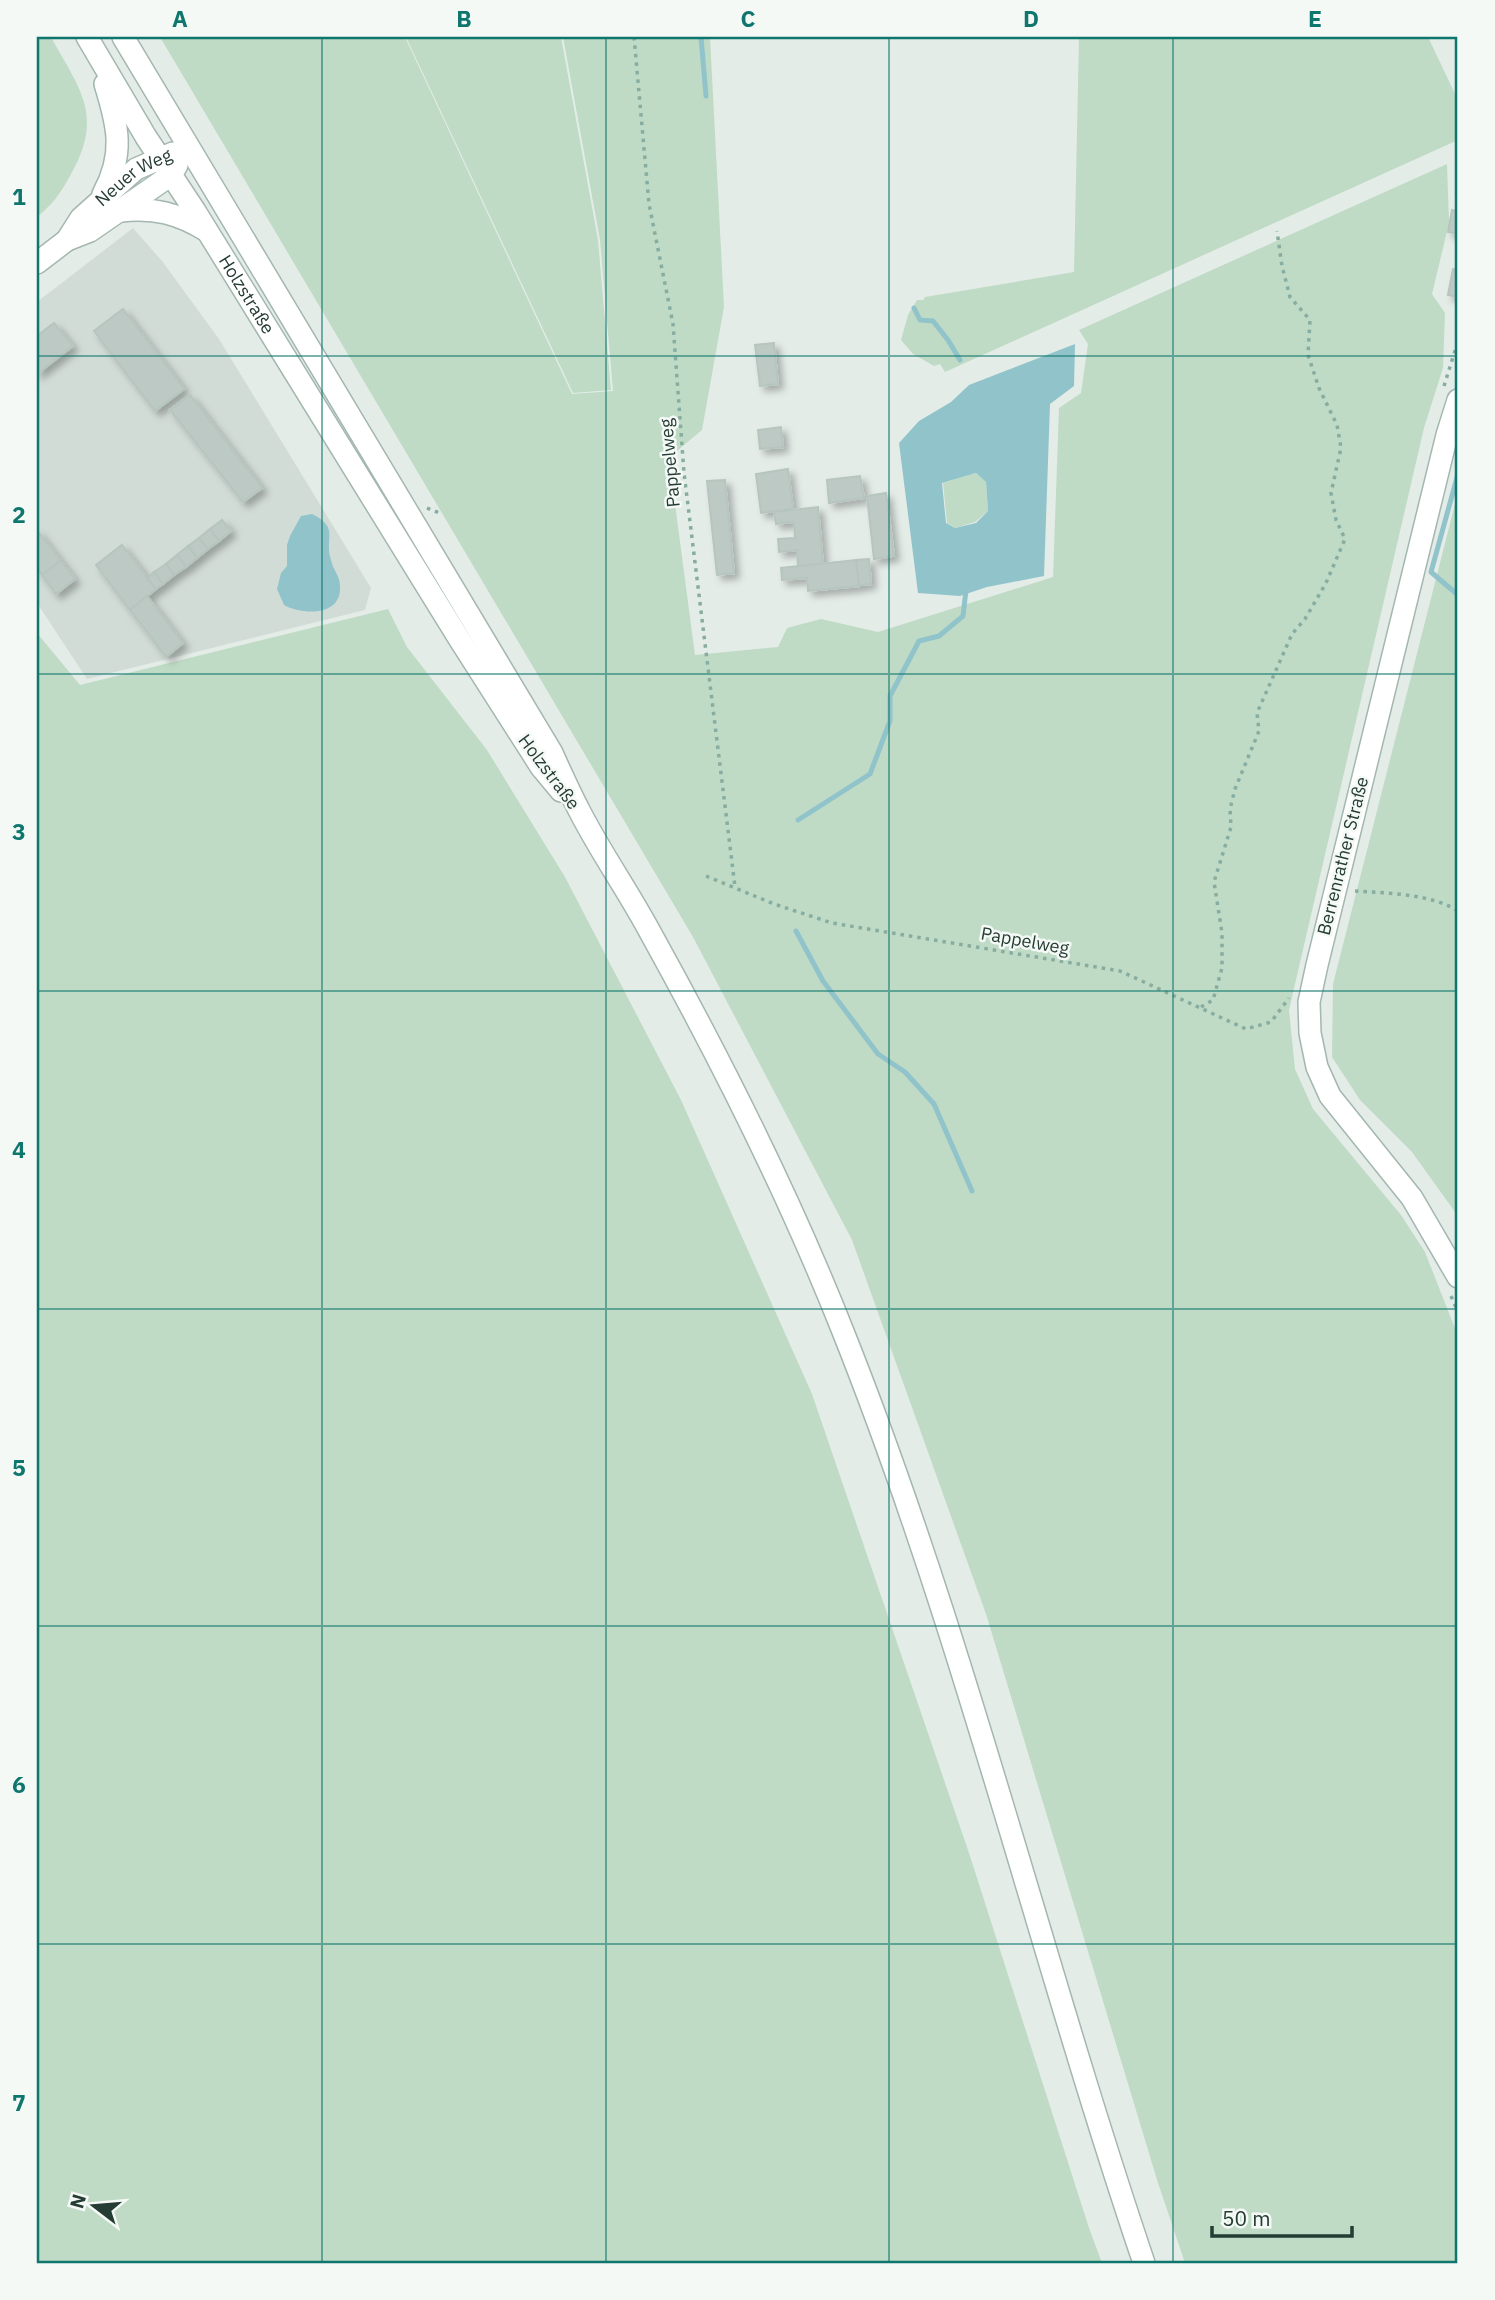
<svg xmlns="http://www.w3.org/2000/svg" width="1495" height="2300" font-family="'IBM Plex Sans',sans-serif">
  <defs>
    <filter id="shadow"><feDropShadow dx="5" dy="5" stdDeviation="3.5" flood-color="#0004"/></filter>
  </defs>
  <rect width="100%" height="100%" fill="#e4ece8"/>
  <polygon fill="#d2dcd7" points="133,228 162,261 219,339 371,588 365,610 87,679 37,603 37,302"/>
  <g fill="#bfdbc6">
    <path d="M37,37H51C80,90 105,116 70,176C59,195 54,203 37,217Z"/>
    <polygon points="160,37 405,37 572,394 613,391 600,240 563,37 710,37 724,307 702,430 672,455 675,504 695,655 778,647 787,628 821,619 878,632 1053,577 1059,408 1081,393 1088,344 1079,330 1447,164 1449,223 1432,294 1445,313 1443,368 1424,428 1289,1010 1295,1069 1313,1109 1401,1215 1425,1252 1458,1336 1458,2263 1185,2263 1158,2183 986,1614 852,1240 693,937"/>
    <polygon points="406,37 561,37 598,240 611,390 573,393"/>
    <polygon points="1079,37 1428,37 1458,100 1458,140 945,372 940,364 934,366 913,354 901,340 908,315 917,300 923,300 925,297 1074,272"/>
    <polygon points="976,473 986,482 988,511 975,522 955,528 947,523 943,483"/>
    <polygon points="1458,492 1458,1221 1455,1212 1412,1152 1360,1100 1332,1057 1333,984"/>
    <polygon points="388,609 407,647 487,750 565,877 681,1100 812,1394 969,1853 1089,2228 1102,2263 37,2262 37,633 80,685"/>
  </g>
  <g fill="#91c3cb" fill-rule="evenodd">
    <path d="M1075,344L1074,386L1050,404L1044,576L987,587L960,596L918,593L899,443L919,421L951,402L969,385ZM976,473L986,482L988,511L976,523L955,528L946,523L942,483Z"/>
    <path d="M312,514C340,528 324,537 331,560C333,570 340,576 340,586C342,617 302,615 284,605L277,589L281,573L287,566V545L290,536L301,516Z"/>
  </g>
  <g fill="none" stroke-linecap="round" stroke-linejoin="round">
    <g stroke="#91c3cb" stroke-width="5">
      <polyline points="701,37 706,96"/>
      <polyline points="914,308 920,320 933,321 948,340 960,360"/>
      <polyline points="1458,474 1431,572 1458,595"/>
      <polyline points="798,820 870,774 890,721 890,696 919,641 939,636 963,616 966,590"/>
      <polyline points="796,931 823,981 878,1054 905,1072 934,1104 972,1191"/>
    </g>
  </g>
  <g fill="#bcc9c4" stroke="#b7c5bf" stroke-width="2" filter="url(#shadow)">
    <polygon points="1452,210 1458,211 1458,234 1448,232"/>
    <polygon points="1453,269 1458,270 1458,297 1448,295"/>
    <polygon points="123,309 184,389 155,411 94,331"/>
    <polygon points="54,323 73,346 37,374 37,336"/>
    <polygon points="774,343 778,384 760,386 755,345"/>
    <polygon points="190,395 262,488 243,502 170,410"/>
    <polygon points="781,427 783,447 760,449 758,430"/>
    <polygon points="788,469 793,509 761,513 756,474"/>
    <polygon points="860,476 864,498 829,503 827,480"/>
    <polygon points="725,480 734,573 717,575 707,481"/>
    <polygon points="886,493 894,556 874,559 867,496"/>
    <polygon points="818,507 823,564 798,566 797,550 779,552 778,539 795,538 794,522 776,524 774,512"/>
    <polygon points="222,520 231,531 219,541 210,529"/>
    <polygon points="210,529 219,541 208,549 199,538"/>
    <polygon points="37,530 61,561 42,575 37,568"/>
    <polygon points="199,538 208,549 197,558 188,546"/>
    <polygon points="122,545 156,589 130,610 96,565"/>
    <polygon points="188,546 197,558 186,567 177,555"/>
    <polygon points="177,555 186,567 174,575 166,564"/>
    <polygon points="869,559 871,584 859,585 856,560"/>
    <polygon points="856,560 859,586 808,591 807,578 782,580 781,568"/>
    <polygon points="61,561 75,579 56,594 42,575"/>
    <polygon points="166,564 174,575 163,584 154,572"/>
    <polygon points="154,572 163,584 156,589 147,578"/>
    <polygon points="147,596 183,643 166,657 130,610"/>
  </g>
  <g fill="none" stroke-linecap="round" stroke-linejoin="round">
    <defs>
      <g id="secondary">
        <path id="s1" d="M87,37L146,137L195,211L458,637L541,767L561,791"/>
        <path d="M123,37L552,753C561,773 570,793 580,812C601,853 628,891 650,932C721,1060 788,1193 842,1329C964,1634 1039,1953 1144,2263"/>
        <path d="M103,194C125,154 118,126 105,84"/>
        <path d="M121,211C155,207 179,214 207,231"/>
        <polyline points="67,240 90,231 171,175 177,165"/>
        <path id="s2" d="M37,263L67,240L81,218L136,169L173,153"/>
        <polyline points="1458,400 1447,435 1317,965 1309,1002 1310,1033 1317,1067 1330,1096 1412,1198 1458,1277"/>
      </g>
    </defs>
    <use href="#secondary" stroke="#a3b7b0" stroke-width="24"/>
    <g stroke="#87aca0" stroke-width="3.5" stroke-dasharray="3.5 5" stroke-linecap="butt">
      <polyline points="634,37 649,204 673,324 684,473 735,887"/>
      <polyline points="1444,386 1458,341"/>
      <polyline points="427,508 442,514"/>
      <polyline points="706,876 774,904 832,923 1120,971 1246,1029 1271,1022 1289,998"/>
      <path d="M1355,891C1387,893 1432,894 1458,911"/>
      <polyline points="1201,1007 1213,1000 1222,968 1222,933 1214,882 1231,827 1230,809 1235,789 1259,731 1257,713 1292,634 1305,619 1326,583 1345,539 1336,520 1331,493 1341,448 1337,425 1319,388 1308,355 1310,320 1290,297 1282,266 1277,231"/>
      <polyline points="1451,1296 1458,1312"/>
    </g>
    <use href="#secondary" stroke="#fff" stroke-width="21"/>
  </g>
  <path fill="none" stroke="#0f766e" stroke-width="2" stroke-opacity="0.55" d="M322,37V2263M606,37V2263M889,37V2263M1173,37V2263M37,356H1458M37,674H1458M37,991H1458M37,1309H1458M37,1626H1458M37,1944H1458"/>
  <g text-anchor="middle" stroke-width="5" stroke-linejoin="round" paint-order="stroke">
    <g font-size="18" fill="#253c35" stroke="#f4f9f6">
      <text dy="6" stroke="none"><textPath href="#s2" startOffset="131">Neuer Weg</textPath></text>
      <text dy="6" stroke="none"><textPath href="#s1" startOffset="303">Holzstraße</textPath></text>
      <text transform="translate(670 463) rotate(-95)" y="6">Pappelweg</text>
      <text transform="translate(549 772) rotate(53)" y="6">Holzstraße</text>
      <text transform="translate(1343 856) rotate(-76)" y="6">Berrenrather Straße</text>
      <text transform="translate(1025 941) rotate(10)" y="6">Pappelweg</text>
    </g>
  </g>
  <rect width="1495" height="2300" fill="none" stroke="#f4f9f6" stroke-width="77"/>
  <g transform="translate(94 2206) rotate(286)" stroke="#f4f9f6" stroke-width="5" paint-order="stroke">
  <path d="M0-5L12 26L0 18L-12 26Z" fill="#253c35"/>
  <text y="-10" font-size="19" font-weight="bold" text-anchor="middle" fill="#253c35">N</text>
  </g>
  <path d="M1212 2226v10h140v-10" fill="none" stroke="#253c35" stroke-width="3.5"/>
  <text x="1222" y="2226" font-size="21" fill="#253c35" stroke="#f4f9f6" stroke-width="5" paint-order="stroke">50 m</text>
  <rect x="38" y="38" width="1418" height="2224" fill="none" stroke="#0f766e" stroke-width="2.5"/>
  <g font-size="23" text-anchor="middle" font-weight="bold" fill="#0f766e">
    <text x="180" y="27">A</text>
    <text x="464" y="27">B</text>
    <text x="748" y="27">C</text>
    <text x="1031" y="27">D</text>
    <text x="1315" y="27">E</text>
    <text x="19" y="205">1</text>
    <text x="19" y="523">2</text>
    <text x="19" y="840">3</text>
    <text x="19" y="1158">4</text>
    <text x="19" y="1476">5</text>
    <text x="19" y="1793">6</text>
    <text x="19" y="2111">7</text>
  </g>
</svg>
